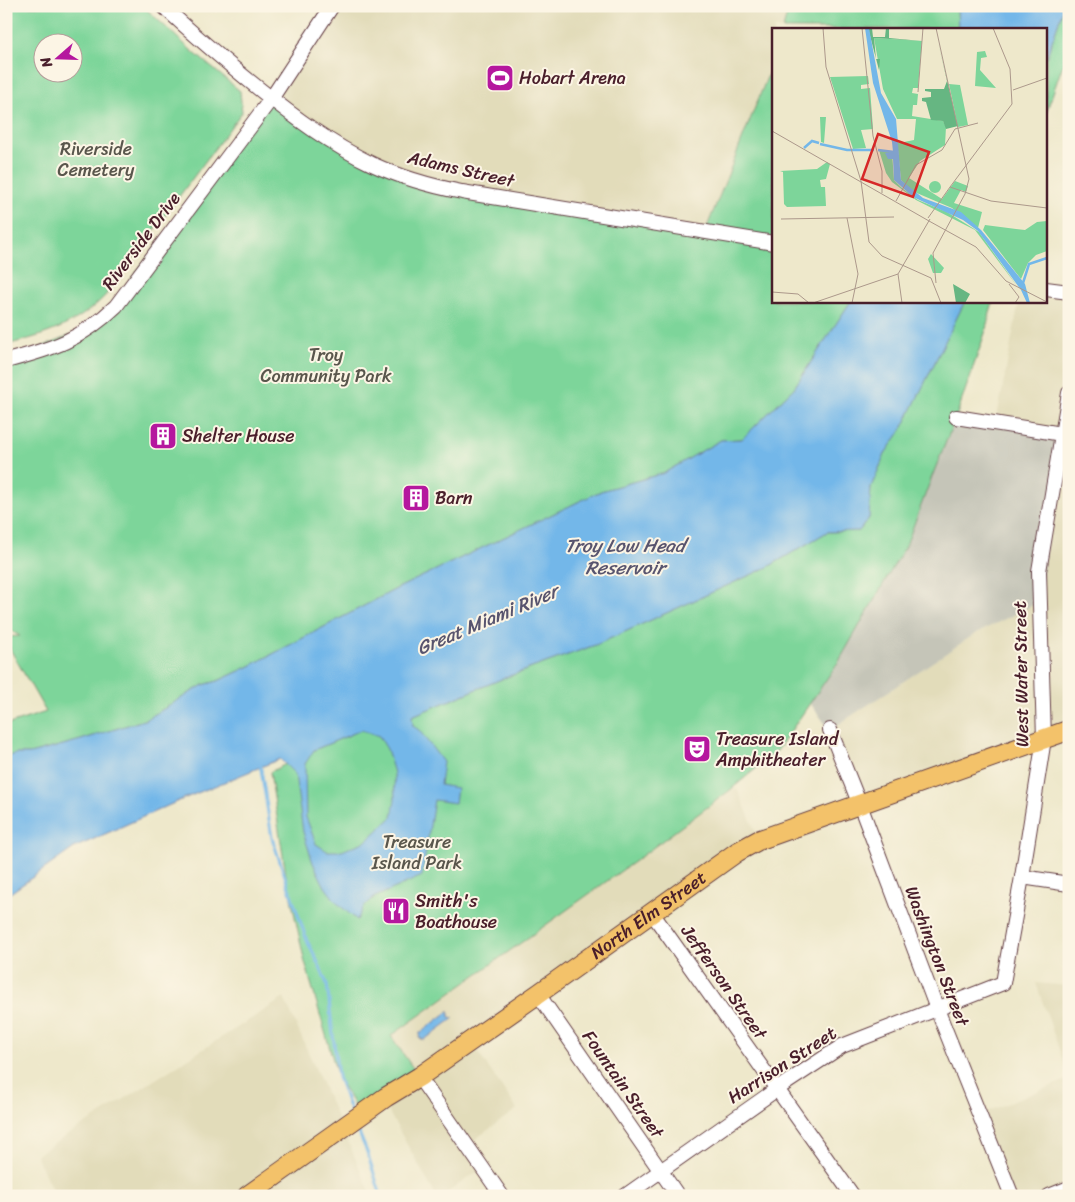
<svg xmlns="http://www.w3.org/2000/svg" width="1075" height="1202" font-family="Sriracha,sans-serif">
  <rect width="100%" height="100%" fill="#fcf5e5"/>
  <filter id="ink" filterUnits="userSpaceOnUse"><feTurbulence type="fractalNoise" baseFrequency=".02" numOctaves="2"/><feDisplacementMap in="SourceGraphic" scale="10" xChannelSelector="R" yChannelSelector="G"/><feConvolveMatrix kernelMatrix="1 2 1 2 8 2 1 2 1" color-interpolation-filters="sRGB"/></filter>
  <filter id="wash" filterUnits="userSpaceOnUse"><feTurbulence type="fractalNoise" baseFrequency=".0096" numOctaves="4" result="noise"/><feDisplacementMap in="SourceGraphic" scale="20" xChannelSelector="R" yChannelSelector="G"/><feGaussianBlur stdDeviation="1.12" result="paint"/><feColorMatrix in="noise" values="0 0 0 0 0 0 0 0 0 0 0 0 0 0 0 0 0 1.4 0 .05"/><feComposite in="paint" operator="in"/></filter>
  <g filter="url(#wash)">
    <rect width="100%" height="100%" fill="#eee8cb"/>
    <g fill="#e2dcba">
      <polygon points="332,6 789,6 783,29 774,29 774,60 705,232 402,176 271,99"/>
      <polygon points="1046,289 1069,292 1069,730 860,805 830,730 975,634 1039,602 996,423 1019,301 1046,301"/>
      <polygon points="737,788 759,840 470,1041 517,1109 467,1145 483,1168 442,1196 436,1196 382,1100 391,1036 635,861 729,791"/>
      <polygon points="1036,983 1069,986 1069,1078"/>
      <polygon points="284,998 372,1196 55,1196 36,1155"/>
      <polygon points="1069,1079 1069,1196 1012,1196 979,1115"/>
    </g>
    <polygon fill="#c5c5b8" points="956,417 1062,434 1039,602 975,634 830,730 810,703 839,661 907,543 931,479"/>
    <g fill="#7dd59a" stroke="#647a62" fill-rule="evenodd">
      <path d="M6,6H143L192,51L240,91L242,112L105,296C75,326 46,335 6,345ZM42,42H72V72H42Z"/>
      <polygon points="789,6 957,6 958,29 783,29"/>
      <polygon points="1064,6 1069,6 1069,47 1046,113 1046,59"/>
      <polygon points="774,60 774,301 851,301 794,388 742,439 721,440 664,473 601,491 398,588 248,667 218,681 203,685 147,719 81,740 30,754 16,754 6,757 6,725 46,712 6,642 6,637 20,636 6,628 6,361 94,326 271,99 388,171 705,232"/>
      <polygon points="965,301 993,301 985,333 956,417 931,479 907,543 839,661 777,751 729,791 635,861 391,1036 419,1077 360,1116 338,1077 304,959 286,875 270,772 314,750 361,730 412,716 504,678 598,644 768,567 827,532 859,531 869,518 871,487 886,452 902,429"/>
    </g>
    <g fill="#73b7e9" stroke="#5e6b8a" fill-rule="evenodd">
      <polygon points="957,6 1064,6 1046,59 1046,29 958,29"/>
      <path d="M851,301H965L902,429L886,452L871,487L869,518L859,531L827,532L768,567L598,644L504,678L412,716L413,726L419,730L443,762L440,785L457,788L455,803L434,800L422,876L373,898L363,908L357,920L337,903L325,887L313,863L303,832L295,774L280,759L183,799L74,848L6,896V757L16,754H30L81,740L147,719L203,685L218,681L248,667L398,588L601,491L664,473L721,440L742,439L794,388ZM361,730L379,736L387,749L394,773L395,800L392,817L366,841L342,851H327L316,844L306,817L305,764L314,750Z"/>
      <polygon points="449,1011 449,1017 454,1018 424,1040 419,1038 420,1033"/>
    </g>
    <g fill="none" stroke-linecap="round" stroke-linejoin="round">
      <g stroke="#73b7e9" stroke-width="3">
        <polyline points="260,763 272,838 307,941 316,958 327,984 338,1077 351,1113"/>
        <polyline points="356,1126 367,1152 381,1196"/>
      </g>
    </g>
  </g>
  <g filter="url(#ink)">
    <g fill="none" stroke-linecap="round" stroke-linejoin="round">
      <defs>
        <g id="minor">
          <path d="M163,6C194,35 226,62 258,88C294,117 330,144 372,164C400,177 431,186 462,192L774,243"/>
          <polyline points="1046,289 1069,292"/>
          <path d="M6,361C52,349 81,340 116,306L271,99L332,6"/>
          <polyline points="956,417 1062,434"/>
          <polyline points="830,730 860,805 937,1009 1012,1196"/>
          <polyline points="1022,877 1069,884"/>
          <polyline points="652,913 853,1196"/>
          <polyline points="538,994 678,1196"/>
          <polyline points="419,1077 502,1196"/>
          <polyline points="625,1196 777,1089 842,1046 1003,983 1022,877 1044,739 1039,571 1069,393"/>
          <polyline points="1049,1196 1069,1188"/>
        </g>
        <g id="major">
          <path id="s1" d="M247,1196L386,1097L419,1077L538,994L737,852L759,840L1069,730"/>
        </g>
      </defs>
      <use href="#minor" stroke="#633d43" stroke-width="16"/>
      <use href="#major" stroke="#633d43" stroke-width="21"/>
      <use href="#minor" stroke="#fff" stroke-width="14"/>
      <use href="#major" stroke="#f3c26a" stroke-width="19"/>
    </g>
  </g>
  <defs>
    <symbol id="stadium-square" viewBox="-11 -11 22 22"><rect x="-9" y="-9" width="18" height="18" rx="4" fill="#b5179e" stroke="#fcf5e5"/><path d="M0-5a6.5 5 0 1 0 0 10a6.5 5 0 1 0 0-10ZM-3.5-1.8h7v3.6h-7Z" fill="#fff"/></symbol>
    <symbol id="building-square" viewBox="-11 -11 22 22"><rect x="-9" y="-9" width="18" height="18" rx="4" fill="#b5179e" stroke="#fcf5e5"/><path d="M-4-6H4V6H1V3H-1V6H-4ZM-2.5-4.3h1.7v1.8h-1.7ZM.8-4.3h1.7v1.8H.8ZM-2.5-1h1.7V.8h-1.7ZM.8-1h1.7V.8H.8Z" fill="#fff"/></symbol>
    <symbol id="theatre-square" viewBox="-11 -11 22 22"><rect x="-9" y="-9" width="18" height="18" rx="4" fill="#b5179e" stroke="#fcf5e5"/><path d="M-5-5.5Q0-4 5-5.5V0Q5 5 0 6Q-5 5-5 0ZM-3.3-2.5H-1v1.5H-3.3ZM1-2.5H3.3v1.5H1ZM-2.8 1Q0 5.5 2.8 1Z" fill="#fff"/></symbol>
    <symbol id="restaurant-square" viewBox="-11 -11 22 22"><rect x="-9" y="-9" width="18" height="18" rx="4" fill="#b5179e" stroke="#fcf5e5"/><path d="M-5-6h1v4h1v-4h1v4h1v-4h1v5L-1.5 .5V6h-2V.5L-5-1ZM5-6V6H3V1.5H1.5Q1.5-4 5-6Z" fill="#fff"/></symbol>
  </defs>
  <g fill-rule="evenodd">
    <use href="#stadium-square" x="484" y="62" width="32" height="32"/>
    <use href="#building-square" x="147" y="420" width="32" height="32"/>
    <use href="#building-square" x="400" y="482" width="32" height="32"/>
    <use href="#theatre-square" x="681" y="733" width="32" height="32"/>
    <use href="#restaurant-square" x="380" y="895" width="32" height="32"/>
  </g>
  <g text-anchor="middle" stroke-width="4" stroke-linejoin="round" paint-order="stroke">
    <g font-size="18" fill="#4a1f2b" stroke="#fcf5e5" text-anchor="start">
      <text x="519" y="84">Hobart Arena</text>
      <text x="182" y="442">Shelter House</text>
      <text x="435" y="504">Barn</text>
      <text x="716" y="745">Treasure Island<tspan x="716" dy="21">Amphitheater</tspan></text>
      <text x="415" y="907">Smith's<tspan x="415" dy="21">Boathouse</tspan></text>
    </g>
    <g font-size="18" fill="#59564c" stroke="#fcf5e5">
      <text x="96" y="155">Riverside<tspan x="96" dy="21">Cemetery</tspan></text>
      <text x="326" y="361">Troy<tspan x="326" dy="21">Community Park</tspan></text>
      <text x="417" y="848">Treasure<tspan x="417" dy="21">Island Park</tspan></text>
    </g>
    <g font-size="18" fill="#4a1f2b" stroke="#fcf5e5">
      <text transform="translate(461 169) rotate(13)" y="6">Adams Street</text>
      <text transform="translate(141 241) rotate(-53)" y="6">Riverside Drive</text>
      <text transform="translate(1021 674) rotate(-91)" y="6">West Water Street</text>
      <text dy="6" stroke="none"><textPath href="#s1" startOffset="490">North Elm Street</textPath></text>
      <text transform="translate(937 956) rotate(69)" y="6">Washington Street</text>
      <text transform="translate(724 982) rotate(55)" y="6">Jefferson Street</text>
      <text transform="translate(782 1065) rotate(-33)" y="6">Harrison Street</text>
      <text transform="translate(623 1084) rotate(55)" y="6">Fountain Street</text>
    </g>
    <g font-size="19" font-style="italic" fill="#58546e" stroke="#fcf5e5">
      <text x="625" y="552">Troy Low Head<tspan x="625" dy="22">Reservoir</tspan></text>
      <text transform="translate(487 619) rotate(-23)" y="7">Great Miami River</text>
    </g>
  </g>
  <g transform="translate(772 28)">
    <rect width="275" height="275" fill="#eee8cb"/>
    <path d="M102,10L150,13L146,60H141L140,65L146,66L145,77H141L140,88L171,93L174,99L173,117L148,133L137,150L170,171L183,153L196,158L194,164L189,162L182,175L210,184L206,200L180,180L140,163L129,152L125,113L127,115L142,112L144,91H125L111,61ZM213,23L215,29L209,30L208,42L224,60L203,58L205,24ZM96,48L97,56L89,57V61L98,60L101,101L89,102L94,120L81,121L58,49ZM177,56L188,57L196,97L186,99ZM48,89H54L52,115L49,114ZM107,122L120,124L122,152L130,160L146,172L175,184L207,204L245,258L203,202L144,172L120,154L114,145ZM55,134L58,136L54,151L48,152L49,159H53L54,178L15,179L12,176L11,144L8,143L45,141ZM157 159a6 6 0 1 1 12 0a6 6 0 1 1-12 0ZM275,193V223L264,227L256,235L249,251L211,202L213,197L253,202L265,194ZM159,226L172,240L169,245H161L156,231Z" fill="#7dd59a"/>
    <path d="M100,0L101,9H113L114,0H117V10L150,13L102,10L104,31H108L107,42L97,4V1ZM166,14L186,98L174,101L171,93L159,92L154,74L150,73V70L159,69V64L153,63V61H172L175,53ZM181,256L198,266L193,275H184Z" fill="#66b682"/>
    <path d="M93,0H97L109,65L124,91L129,152L151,170L189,184L209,202L253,256L258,275H255L249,262L206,203L191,192L141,169L122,152L121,131H116L113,125L121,124L120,114L101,55Z" fill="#73b7e9"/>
    <path fill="none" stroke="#73b7e9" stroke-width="2.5" d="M48,116L75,122H102M32,120L40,113L47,115M106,122L122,124M251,255L257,236L275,230"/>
    <path fill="none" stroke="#ac988b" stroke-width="1" d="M51,0L54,39L89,153L97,214L110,228L159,250L169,275M90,0L101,108L110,143V165M241,62L275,50M146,64L151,0M0,103L157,193M178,159L240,76L238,41L221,0M124,173L144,137L170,122L183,101L206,95M75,190L86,246L80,275M156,190L178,159L219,173L275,180M9,191L122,189M157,193L204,219L234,253L275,274M164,255L161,225L193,166L197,151L164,0M237,256L247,269L243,275M0,264L26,266L37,275M41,275L126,246M130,275L126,246L158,191"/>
    <path fill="#d62828" fill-opacity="0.15" stroke="#d62828" stroke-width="2.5" d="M106,106L157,124L141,169L90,151Z"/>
    <rect width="275" height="275" fill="none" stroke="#4a1f2b" stroke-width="2.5"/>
  </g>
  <rect width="1075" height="1202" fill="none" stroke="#fcf5e5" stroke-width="25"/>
  <g transform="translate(58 58) rotate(250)"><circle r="24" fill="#fcf5e5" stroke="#b59f9b"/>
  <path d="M0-4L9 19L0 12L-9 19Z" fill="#b5179e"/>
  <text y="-8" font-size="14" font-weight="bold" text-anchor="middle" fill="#4a1f2b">N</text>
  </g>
</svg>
